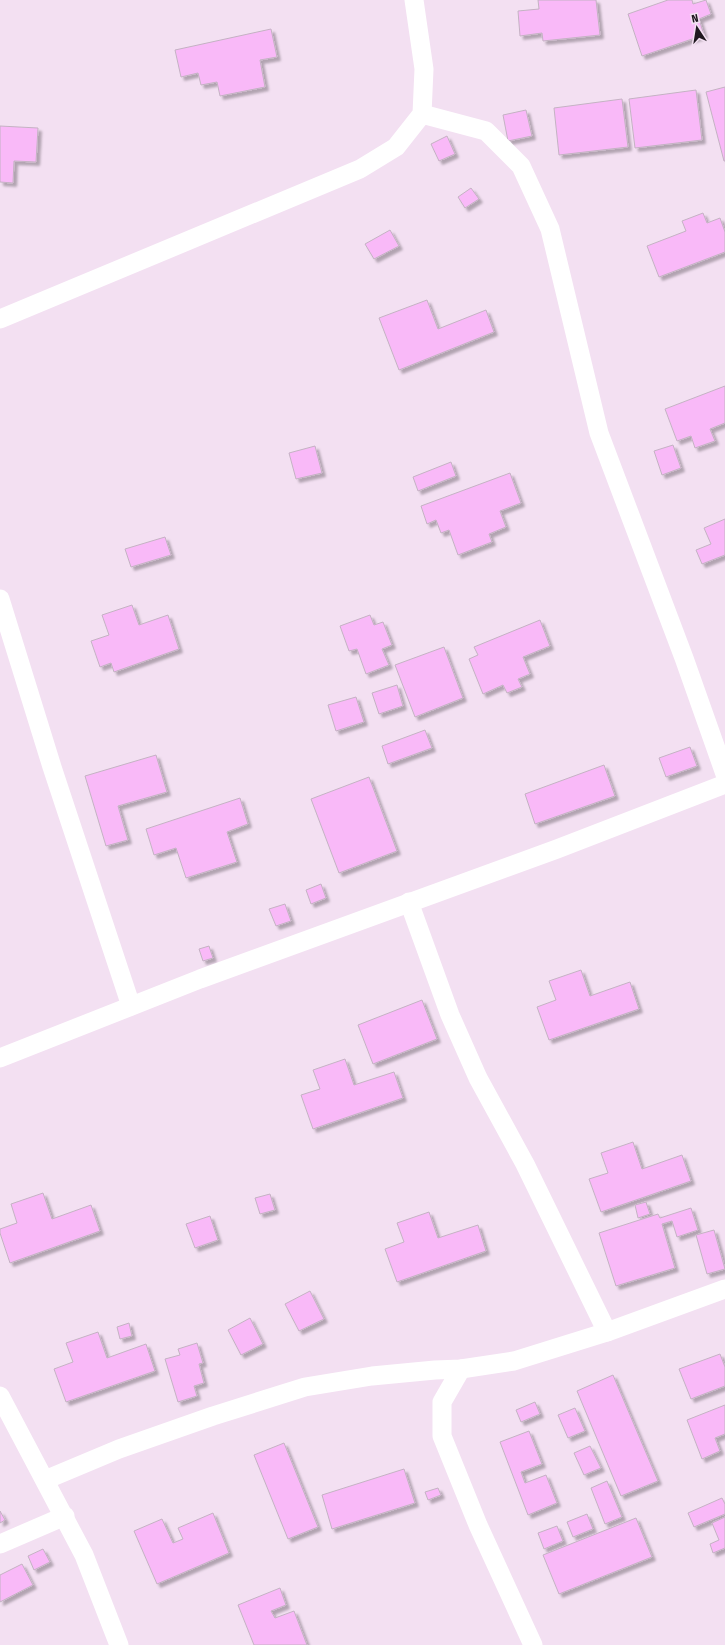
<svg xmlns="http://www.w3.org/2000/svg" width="725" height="1645" font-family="'Fira Sans Condensed',sans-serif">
  <defs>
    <filter id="shadow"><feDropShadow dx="3.5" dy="3.5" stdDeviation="1" flood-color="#0004"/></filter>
  </defs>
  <rect width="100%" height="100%" fill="#f3e0f2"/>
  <g fill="#f9b9f8" stroke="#c4b2c3" filter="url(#shadow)">
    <polygon points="538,0 596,0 600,35 543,41 542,33 520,36 518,11 539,9"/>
    <polygon points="668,0 692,0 693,4 706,0 711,14 699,19 704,35 642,56 628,14"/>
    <polygon points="271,29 277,57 260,60 265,87 220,96 217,82 201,85 198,73 181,77 175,50"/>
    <polygon points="725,87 725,161 724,161 706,92"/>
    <polygon points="696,90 702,140 635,148 629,99"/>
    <polygon points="622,99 628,147 559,155 554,108"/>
    <polygon points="526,110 532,136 508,141 503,115"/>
    <polygon points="0,126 38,128 36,162 14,161 13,183 0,182"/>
    <polygon points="447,136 455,154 439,161 431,144"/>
    <polygon points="471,188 479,199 465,208 458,197"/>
    <polygon points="703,213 707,223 720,218 725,232 725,252 659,277 647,246 686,231 682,221"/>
    <polygon points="390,230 399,246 374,259 365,244"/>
    <polygon points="427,300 438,329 486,310 494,332 399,370 379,318"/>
    <polygon points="725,386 725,423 710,429 715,441 695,448 691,436 677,441 665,409"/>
    <polygon points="673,445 681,468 662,475 654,451"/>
    <polygon points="315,446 322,473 296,479 289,453"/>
    <polygon points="451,462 456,476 418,491 413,477"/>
    <polygon points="510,473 521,503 500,511 506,527 489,534 492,542 458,555 449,530 441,533 436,520 427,524 421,506"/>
    <polygon points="725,519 725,555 702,564 696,550 711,544 704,528"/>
    <polygon points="165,537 171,555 131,567 125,549"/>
    <polygon points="132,605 139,625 168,615 179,649 114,672 111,663 100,667 91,641 109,635 102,615"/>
    <polygon points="370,615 374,625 383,622 392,645 382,649 389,665 366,674 357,649 349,651 340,626"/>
    <polygon points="540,620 550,646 523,657 530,674 518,679 522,687 507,693 503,685 483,694 469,659 478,655 474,647"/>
    <polygon points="444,647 463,698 415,717 395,665"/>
    <polygon points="397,685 403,706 379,714 372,693"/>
    <polygon points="356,697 364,722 336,731 328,705"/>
    <polygon points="425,730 432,748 388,764 382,746"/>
    <polygon points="690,747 697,766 666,777 659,758"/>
    <polygon points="156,755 167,792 118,806 128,840 106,846 85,776"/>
    <polygon points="604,765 615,796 535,824 525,794"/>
    <polygon points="369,777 397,851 339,873 311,799"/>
    <polygon points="240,798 248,824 227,832 237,862 186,878 176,848 154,855 146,829"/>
    <polygon points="321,884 326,898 311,904 306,890"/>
    <polygon points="285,904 291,921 276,926 269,909"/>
    <polygon points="209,946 213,958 203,961 199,949"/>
    <polygon points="581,970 590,996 630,982 639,1009 549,1040 537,1007 556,1000 549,981"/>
    <polygon points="422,1000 437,1039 373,1064 358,1025"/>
    <polygon points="345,1059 354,1085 394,1072 403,1098 313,1129 301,1095 320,1089 313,1070"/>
    <polygon points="633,1142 642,1169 682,1155 691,1181 601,1212 589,1179 608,1173 601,1153"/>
    <polygon points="43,1193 52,1219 91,1205 100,1231 10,1263 0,1233 0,1229 17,1223 11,1204"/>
    <polygon points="270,1194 275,1210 260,1214 255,1198"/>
    <polygon points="646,1202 650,1214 638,1218 635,1205"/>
    <polygon points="691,1208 698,1230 677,1237 672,1221 662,1224 675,1268 616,1286 599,1233 658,1214 660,1218"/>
    <polygon points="429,1212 438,1238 478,1225 486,1251 397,1282 385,1249 404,1242 397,1223"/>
    <polygon points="210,1216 218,1240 195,1248 186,1224"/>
    <polygon points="714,1230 725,1269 707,1274 696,1235"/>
    <polygon points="310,1291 324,1319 299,1331 285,1304"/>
    <polygon points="250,1318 263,1344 241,1355 228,1330"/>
    <polygon points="129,1323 132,1336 120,1339 117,1327"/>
    <polygon points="98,1332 107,1358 146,1344 155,1371 66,1402 54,1369 73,1362 66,1343"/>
    <polygon points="197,1343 203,1363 199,1364 204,1383 194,1386 197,1396 178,1402 165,1359 180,1355 178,1349"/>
    <polygon points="720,1354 725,1367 725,1386 691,1399 679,1369"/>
    <polygon points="613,1375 658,1481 621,1496 577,1391"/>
    <polygon points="535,1402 540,1414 521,1422 516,1410"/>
    <polygon points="725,1405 725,1434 715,1438 720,1451 702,1459 687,1420"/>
    <polygon points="575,1408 585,1431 568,1438 558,1415"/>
    <polygon points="529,1431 542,1464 521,1472 525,1483 546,1475 557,1503 528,1515 500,1442"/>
    <polygon points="284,1443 318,1527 288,1539 254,1455"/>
    <polygon points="590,1446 601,1468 584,1475 574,1453"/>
    <polygon points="404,1469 415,1503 332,1529 322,1495"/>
    <polygon points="607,1481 622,1517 605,1524 591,1488"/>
    <polygon points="438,1488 441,1495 428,1500 425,1492"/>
    <polygon points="722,1498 725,1504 725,1514 694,1527 688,1513"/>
    <polygon points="0,1511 5,1520 0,1523"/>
    <polygon points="213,1513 229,1553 157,1584 134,1531 162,1519 173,1543 183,1539 178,1528"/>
    <polygon points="587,1514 593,1529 573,1537 567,1522"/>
    <polygon points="725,1517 725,1548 713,1553 710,1544 719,1540 712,1523"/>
    <polygon points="636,1518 652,1557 559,1594 543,1555"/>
    <polygon points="557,1526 563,1541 544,1549 538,1533"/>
    <polygon points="43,1549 50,1562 34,1570 28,1556"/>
    <polygon points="22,1564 33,1585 0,1602 0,1575"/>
    <polygon points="280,1588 286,1605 271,1611 275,1618 294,1611 307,1645 254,1645 238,1605"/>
  </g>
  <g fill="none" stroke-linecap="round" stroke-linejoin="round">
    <g stroke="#fff" stroke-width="19">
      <polyline points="422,114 486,131 521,166 550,229 599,433 684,658 725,774"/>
      <polyline points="0,319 360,169 396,147 422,114 424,69 414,0"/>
      <polyline points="0,599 52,767 131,1006"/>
      <polyline points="409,902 450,1015 478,1078 525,1164 607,1332"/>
      <polyline points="0,1058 200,979 557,849 725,784"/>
      <polyline points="461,1369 442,1402 442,1436 478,1525 533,1645"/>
      <polyline points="0,1396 84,1555 119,1645"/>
      <polyline points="45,1480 119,1449 213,1416 305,1387 372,1376 435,1370 461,1369 514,1361 607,1332 725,1289"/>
      <polyline points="0,1544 65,1516"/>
    </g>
  </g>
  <g transform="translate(697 28) rotate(348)" stroke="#f3e0f2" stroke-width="3" paint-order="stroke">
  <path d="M0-3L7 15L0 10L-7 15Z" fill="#1f181f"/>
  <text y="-6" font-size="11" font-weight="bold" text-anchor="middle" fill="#1f181f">N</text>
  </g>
</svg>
